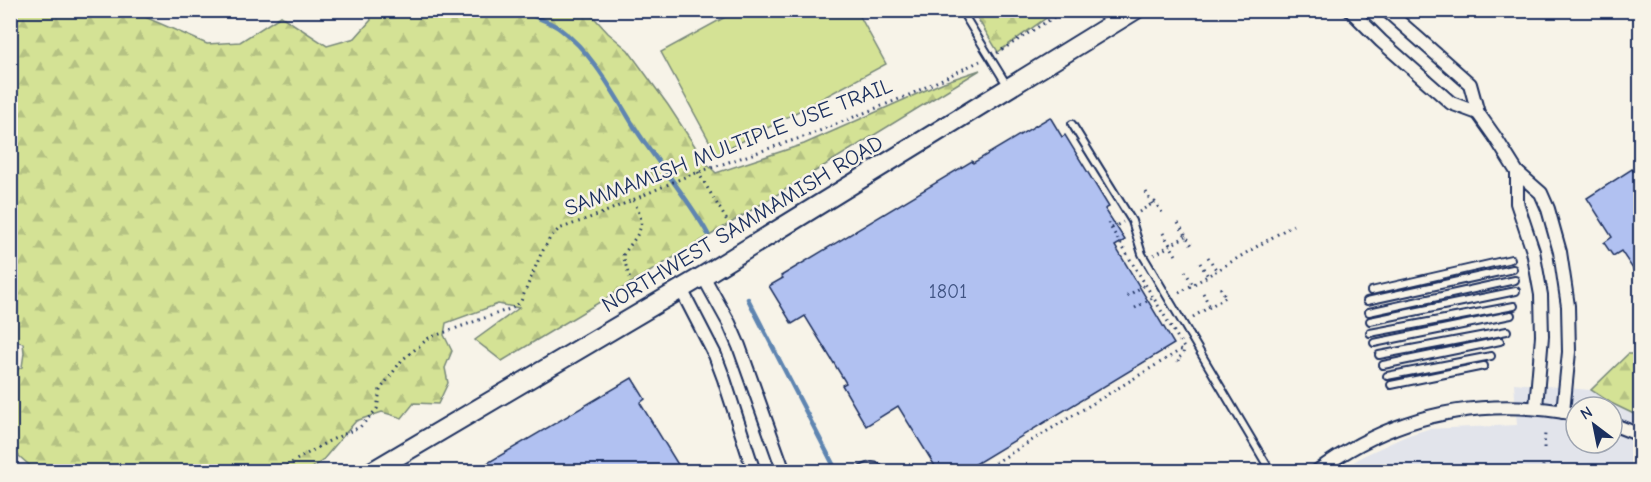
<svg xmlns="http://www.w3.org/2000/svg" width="1651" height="482" font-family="'Comic Neue',sans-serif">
  <defs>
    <pattern id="forest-firs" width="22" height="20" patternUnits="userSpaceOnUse" patternTransform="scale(1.5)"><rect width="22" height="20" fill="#d4e295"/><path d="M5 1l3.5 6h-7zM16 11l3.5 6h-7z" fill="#b5c283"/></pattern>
  </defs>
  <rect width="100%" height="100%" fill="#f7f3e8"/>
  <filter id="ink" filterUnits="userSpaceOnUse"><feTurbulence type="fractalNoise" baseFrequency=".0167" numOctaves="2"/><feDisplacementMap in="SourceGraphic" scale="12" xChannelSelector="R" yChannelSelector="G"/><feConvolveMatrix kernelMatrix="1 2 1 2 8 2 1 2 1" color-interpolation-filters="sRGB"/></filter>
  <g filter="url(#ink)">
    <path fill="#e2e4eb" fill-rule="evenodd" d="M1628,354H1640V471L1338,472L1363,456L1406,436L1428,429L1517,425L1514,383L1590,390ZM1576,407H1612V443H1576Z"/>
    <g fill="url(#forest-firs)" stroke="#78887a" stroke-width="1.5">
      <polygon points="11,10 145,11 145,17 207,44 240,42 281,16 327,46 355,38 371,20 369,11 588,11 608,33 628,50 668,105 706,163 716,173 804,144 944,82 980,70 729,224 502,361 475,340 519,308 498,304 446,323 444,335 452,351 445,368 448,383 438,404 414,403 402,418 382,412 356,421 322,461 307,471 36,471 11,449 11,373 22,367 24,353 23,343 10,340 11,292 13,289 10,282"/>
      <polygon points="973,11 1056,11 998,52"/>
      <polygon points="1628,354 1640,354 1640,417 1611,403 1591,390"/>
    </g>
    <polygon fill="#d4e295" stroke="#78887a" stroke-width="1.5" points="738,10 857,11 886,64 717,155 661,52"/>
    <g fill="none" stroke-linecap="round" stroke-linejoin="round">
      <g stroke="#5e85b1" stroke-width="4.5">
        <path d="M518,10C530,15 550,21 560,29C593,53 614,94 635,128C658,164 687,196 708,234"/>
        <polyline points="748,299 837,472"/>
      </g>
    </g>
    <g fill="#b1c1f1" stroke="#1b2f5e" stroke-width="1.5">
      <polygon points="1050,117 1062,137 1065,135 1109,207 1105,209 1125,240 1115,246 1174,344 964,471 938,471 898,406 866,426 842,385 846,383 805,316 792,324 769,286 783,278 781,276 972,161 973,163"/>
      <polygon points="1632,169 1641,183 1641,281 1621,251 1613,256 1604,243 1612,237 1587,198"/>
      <polygon points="632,378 645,399 640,403 682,471 474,471"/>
    </g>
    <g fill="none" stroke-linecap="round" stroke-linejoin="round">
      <defs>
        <g id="lane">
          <polyline points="961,10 1007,85"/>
          <polyline points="1072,124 1132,221 1142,254 1271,472"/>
          <polyline points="1371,291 1511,259"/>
          <polyline points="1367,301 1513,269"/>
          <polyline points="1369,312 1515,280"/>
          <polyline points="1370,321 1516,291"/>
          <polyline points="1370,333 1514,306"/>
          <polyline points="1374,343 1511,315"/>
          <polyline points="1379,355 1507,331"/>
          <polyline points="1383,365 1500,341"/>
          <polyline points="1387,376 1491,356"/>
          <polyline points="1391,385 1484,366"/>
          <path d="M858,472C868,466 875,462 883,472"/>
        </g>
        <g id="street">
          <polyline points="1350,10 1381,41 1451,103 1478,113"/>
          <polyline points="1386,10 1470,84 1478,113 1495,137 1517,172 1541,193 1548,209 1560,252 1568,306 1569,352 1563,412"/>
          <polyline points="1517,172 1517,203 1533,251 1541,295 1542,336 1536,407"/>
          <polyline points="703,276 729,323 739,346 784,472"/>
          <polyline points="681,289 715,355 724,379 754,472"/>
          <polyline points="1612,424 1640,435"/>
          <path d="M1316,472C1394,414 1481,396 1576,414"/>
        </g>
        <polyline id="secondary" points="371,472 703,276 1135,10"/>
      </defs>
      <use href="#lane" stroke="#1b2f5e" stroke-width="10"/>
      <use href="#street" stroke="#1b2f5e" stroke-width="16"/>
      <use href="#secondary" stroke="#1b2f5e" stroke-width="22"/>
      <g stroke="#1b2f5e" stroke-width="3" stroke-dasharray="1.5 4.5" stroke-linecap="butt">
        <polyline points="997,53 1065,10"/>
        <polyline points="698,172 729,224"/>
        <polyline points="1146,192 1152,204"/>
        <polyline points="1139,212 1155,202 1163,214"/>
        <polyline points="1108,223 1184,348 1183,355 1177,359 1180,364"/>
        <polyline points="1178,223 1193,247"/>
        <polyline points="1112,228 1123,222"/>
        <polyline points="1163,233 1177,257"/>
        <polyline points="1154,255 1186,236"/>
        <polyline points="1208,257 1217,271"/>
        <polyline points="1200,263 1208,276"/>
        <polyline points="1185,271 1193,285"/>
        <path d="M631,284L623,255C640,231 648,227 633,200"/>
        <polyline points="1179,293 1293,225"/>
        <polyline points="1203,293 1210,307"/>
        <polyline points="1127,296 1145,285"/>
        <polyline points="1135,308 1154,297"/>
        <polyline points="1193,317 1226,297 1218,284"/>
        <polyline points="1544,448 1545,433"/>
        <polyline points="10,461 20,472"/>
        <polyline points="276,472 327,442 360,427 377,409 380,390 402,360 429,338 515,307 521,301 541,254 550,238 559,229 603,213 687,176 809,135 909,95 980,61"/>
        <polyline points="980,472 1184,348"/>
        <polyline points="1542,472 1543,465"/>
      </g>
      <use href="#lane" stroke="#f7f3e8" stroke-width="6"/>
      <use href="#street" stroke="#f7f3e8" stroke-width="12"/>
      <use href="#secondary" stroke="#f7f3e8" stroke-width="18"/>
    </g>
  </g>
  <g text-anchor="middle" stroke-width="5" stroke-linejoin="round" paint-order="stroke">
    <g font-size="20" fill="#405483">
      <text x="948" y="298">1801</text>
    </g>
    <g font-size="22" fill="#1b2f5e" stroke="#f7f3e8">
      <text transform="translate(728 146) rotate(-21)" y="8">SAMMAMISH MULTIPLE USE TRAIL</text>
      <text transform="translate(742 223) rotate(-31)" y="8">NORTHWEST SAMMAMISH ROAD</text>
    </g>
  </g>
  <rect width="1651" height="482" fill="none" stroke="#f7f3e8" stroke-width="36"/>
  <rect x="18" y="18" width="1615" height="446" fill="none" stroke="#1b2f5e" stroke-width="2" filter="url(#ink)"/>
  <g transform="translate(1594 425) rotate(328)"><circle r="28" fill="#f7f3e8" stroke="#9fa5b1" stroke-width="1.5"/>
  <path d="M0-4.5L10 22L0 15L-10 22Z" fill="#1b2f5e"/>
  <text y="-9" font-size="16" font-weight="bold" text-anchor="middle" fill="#1b2f5e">N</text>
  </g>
</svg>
